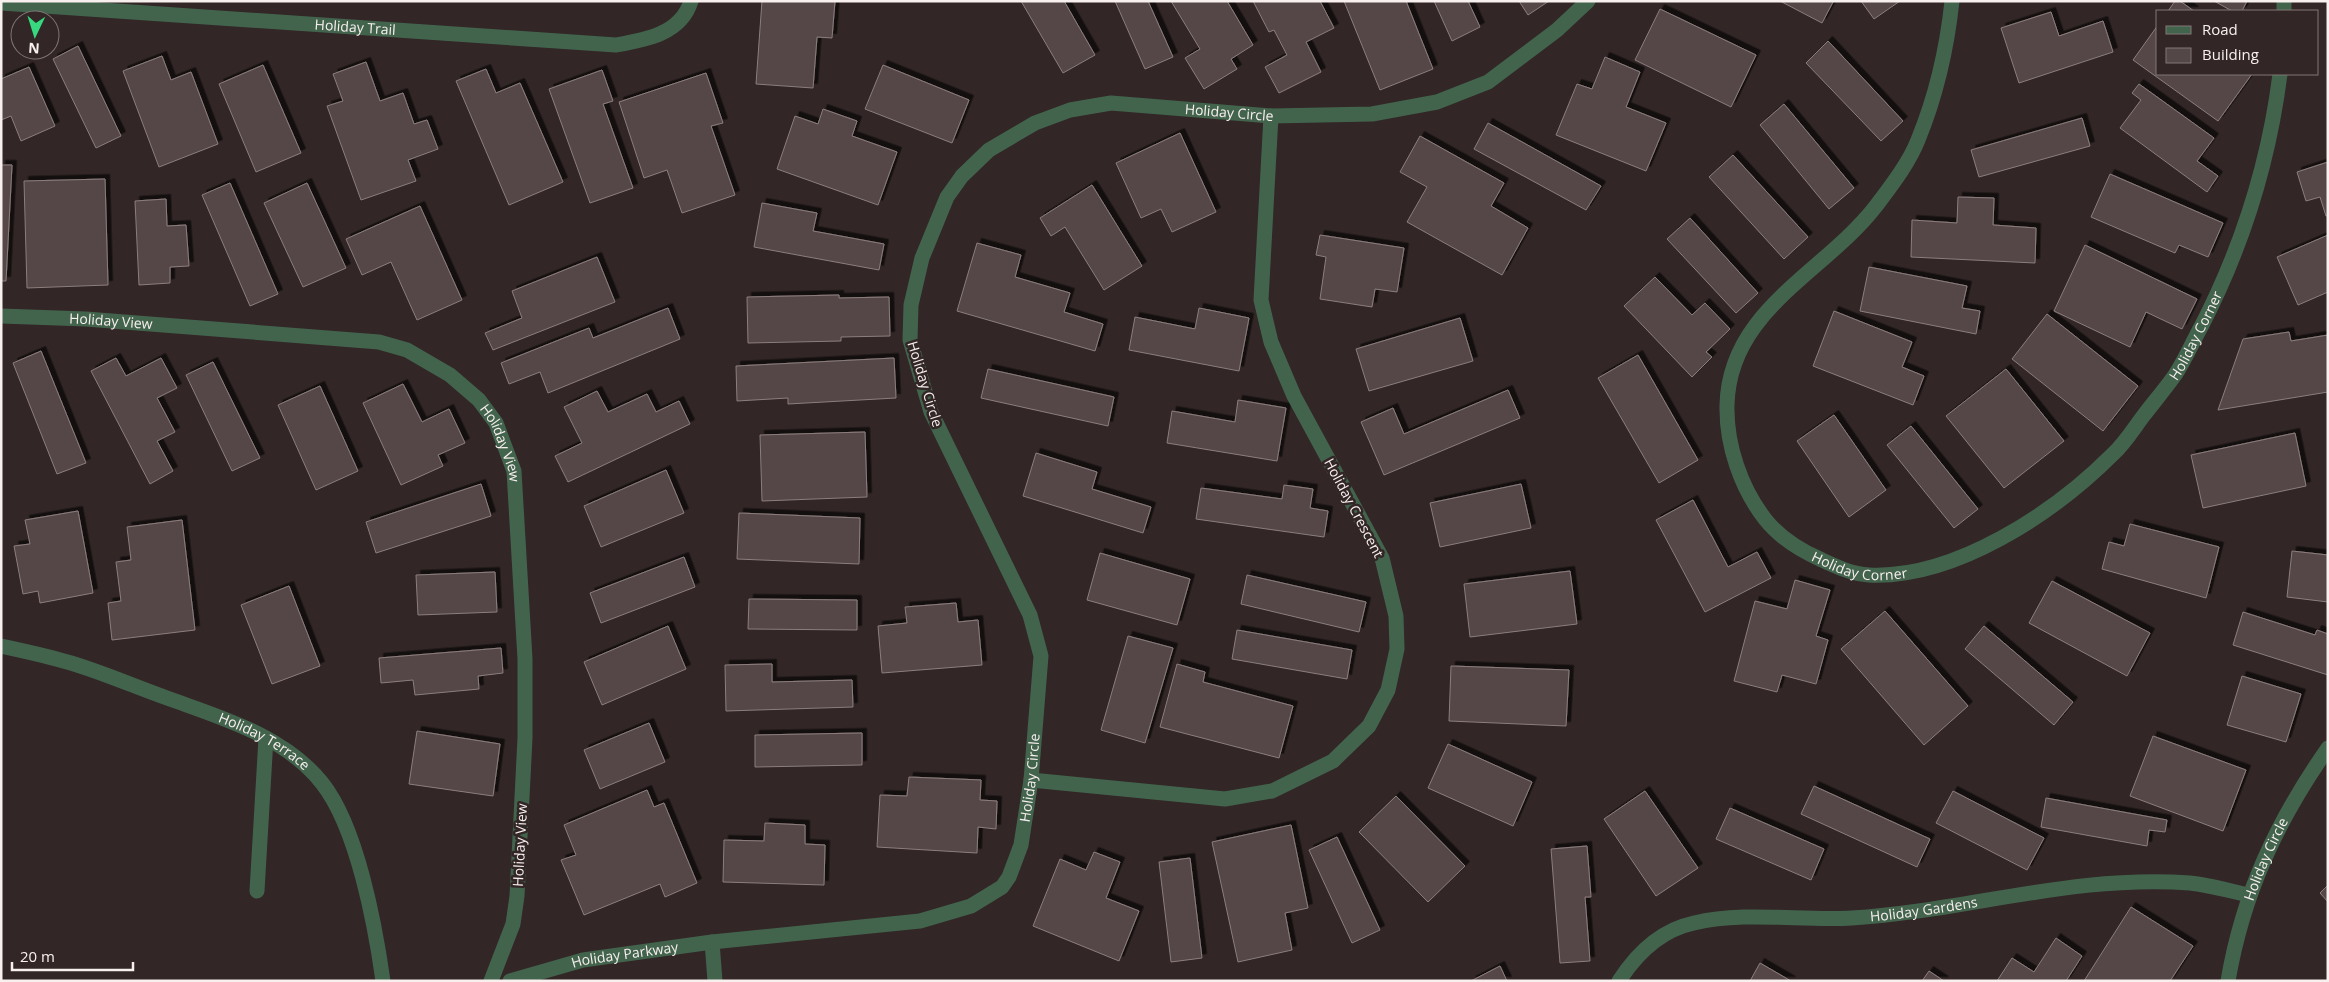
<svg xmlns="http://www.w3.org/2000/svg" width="2329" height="982" font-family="'Open Sans',sans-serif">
  <defs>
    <filter id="shadow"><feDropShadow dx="4.5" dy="-4.5" stdDeviation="0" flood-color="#0009"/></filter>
  </defs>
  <rect width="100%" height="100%" fill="#322626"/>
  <g fill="#544747" stroke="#8d7e7e" filter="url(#shadow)">
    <polygon points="762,1 835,1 832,38 817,37 813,88 756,84"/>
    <polygon points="1021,1 1064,1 1095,55 1063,73"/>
    <polygon points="1115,1 1148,1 1173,57 1145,69"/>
    <polygon points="1171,1 1227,1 1253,45 1231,59 1237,69 1204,89 1185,58 1200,49"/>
    <polygon points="1253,1 1320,1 1334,28 1306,42 1321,72 1279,93 1265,67 1287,55 1274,30 1269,32"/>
    <polygon points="1344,1 1406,1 1433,69 1380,90"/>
    <polygon points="1434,1 1468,1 1480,27 1452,41"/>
    <polygon points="1519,1 1549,1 1528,15"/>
    <polygon points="1780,1 1832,1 1833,2 1822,23"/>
    <polygon points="1861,1 1900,1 1874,19"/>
    <polygon points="2175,1 2180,1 2194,11 2168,11"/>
    <polygon points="2214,1 2247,1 2242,11 2232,11"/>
    <polygon points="1660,9 1756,55 1731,107 1635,60"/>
    <polygon points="2051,12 2059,36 2103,21 2113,52 2019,83 2001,28"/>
    <polygon points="2158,25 2158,74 2252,74 2218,121 2133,60"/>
    <polygon points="1828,41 1903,121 1881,141 1806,63"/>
    <polygon points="78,46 121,136 96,148 53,59"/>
    <polygon points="162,56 171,80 191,72 218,144 159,167 123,71"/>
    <polygon points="1605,57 1640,72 1626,107 1666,123 1646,171 1556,135 1577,84 1592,89"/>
    <polygon points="366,62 380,101 403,93 414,124 427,120 438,149 408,160 416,181 361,200 327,106 343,101 333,74"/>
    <polygon points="263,65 301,153 256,172 219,84"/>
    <polygon points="883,65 969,100 952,143 865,109"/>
    <polygon points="29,67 55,126 21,141 11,116 1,120 1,79"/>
    <polygon points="486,69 496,93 520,83 563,182 509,205 456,81"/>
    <polygon points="602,70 613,101 603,104 633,188 590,203 549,89"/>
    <polygon points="706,73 723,123 711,126 735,195 682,213 667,170 644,178 619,102"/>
    <polygon points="2139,84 2214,138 2197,161 2218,176 2207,192 2120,128 2141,100 2132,93"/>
    <polygon points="1784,104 1854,188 1829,209 1760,125"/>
    <polygon points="823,109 857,121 852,136 897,152 878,205 777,169 795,116 818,124"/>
    <polygon points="2082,118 2090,146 1979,177 1971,150"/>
    <polygon points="1488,123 1601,186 1586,210 1474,149"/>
    <polygon points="1180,133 1216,212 1172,232 1161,209 1141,218 1116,163"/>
    <polygon points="1420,136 1504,183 1491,206 1528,228 1502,275 1407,222 1427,187 1400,172"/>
    <polygon points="1733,155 1808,237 1784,259 1709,177"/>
    <polygon points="2328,162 2328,216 2326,216 2320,197 2306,201 2297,172"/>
    <polygon points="1,165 12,165 6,281 1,281"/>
    <polygon points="2110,174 2223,223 2208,257 2179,245 2175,253 2091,217"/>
    <polygon points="105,179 108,285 27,288 24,181"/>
    <polygon points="230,183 278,294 250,306 202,195"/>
    <polygon points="307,183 346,268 303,287 264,203"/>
    <polygon points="1092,185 1142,266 1104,290 1065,227 1051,236 1040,218"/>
    <polygon points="1958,197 1994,198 1993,225 2036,228 2035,263 1911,257 1912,220 1957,223"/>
    <polygon points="166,199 167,226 186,225 189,266 170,267 170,283 139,285 135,201"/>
    <polygon points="762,203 817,213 813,231 884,244 879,270 754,247"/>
    <polygon points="420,206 462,300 417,320 391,262 362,275 346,239"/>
    <polygon points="1690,218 1758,293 1736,313 1667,239"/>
    <polygon points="1320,235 1404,248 1397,292 1375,289 1372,307 1320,299 1326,257 1316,255"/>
    <polygon points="2328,235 2328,292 2298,305 2277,257"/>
    <polygon points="977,243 1021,255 1015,277 1070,293 1064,312 1103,324 1095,351 957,311"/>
    <polygon points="2085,245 2197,299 2182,329 2146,312 2130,347 2054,311"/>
    <polygon points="597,257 615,302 493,350 485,333 522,318 512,291"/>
    <polygon points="1869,267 1967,286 1962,308 1980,311 1976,334 1860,311"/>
    <polygon points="1655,277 1692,315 1705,303 1730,329 1706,352 1712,357 1692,377 1624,306"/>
    <polygon points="839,295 839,298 889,297 890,336 841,337 841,341 748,343 747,297"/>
    <polygon points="668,308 680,339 548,393 540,372 509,384 501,363 589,328 593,338"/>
    <polygon points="1199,308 1249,318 1239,371 1129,350 1135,317 1195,329"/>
    <polygon points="1834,311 1912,342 1902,367 1924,376 1913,405 1813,366"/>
    <polygon points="2047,314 2138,386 2103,431 2012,359"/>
    <polygon points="1460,318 1473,361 1369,391 1356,349"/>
    <polygon points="2289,332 2291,341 2328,335 2328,392 2218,410 2243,339"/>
    <polygon points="41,351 86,463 57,474 13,363"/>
    <polygon points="1638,355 1698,460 1659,483 1598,378"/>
    <polygon points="116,358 126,376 161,358 177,388 157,398 175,432 157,441 173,471 150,484 91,371"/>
    <polygon points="894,358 896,398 788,404 788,398 737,401 736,366"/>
    <polygon points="213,362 260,458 232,471 186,375"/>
    <polygon points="988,369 1114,397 1108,426 981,398"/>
    <polygon points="2006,369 2064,441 2004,488 1946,416"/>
    <polygon points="403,384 422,422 449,409 465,443 438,455 443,466 401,485 363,403"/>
    <polygon points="320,386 358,471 316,490 278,405"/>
    <polygon points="1508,390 1520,418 1384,475 1361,422 1393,408 1404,434"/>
    <polygon points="597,391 608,412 647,394 656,412 679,401 690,424 568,482 555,456 582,443 564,407"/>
    <polygon points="1238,400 1286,408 1277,461 1167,443 1172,411 1235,422"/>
    <polygon points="1834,415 1886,490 1849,517 1797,441"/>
    <polygon points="1911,426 1978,509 1954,528 1887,445"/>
    <polygon points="865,432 867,497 762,501 760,435"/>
    <polygon points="2295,433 2306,486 2203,508 2191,455"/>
    <polygon points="1036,453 1097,472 1092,489 1151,507 1143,533 1023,496"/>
    <polygon points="666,470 684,513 601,547 584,506"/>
    <polygon points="481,484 491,516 376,553 366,522"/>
    <polygon points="1521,484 1531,528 1440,547 1430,503"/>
    <polygon points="1284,485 1313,489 1310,508 1328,511 1324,537 1196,519 1201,488 1282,499"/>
    <polygon points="1693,500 1728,567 1757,552 1771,578 1705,612 1656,520"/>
    <polygon points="78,511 93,593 40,603 38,591 23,594 14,546 30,544 25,520"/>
    <polygon points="739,513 860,518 859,564 737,559"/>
    <polygon points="182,520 195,630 112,640 108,603 121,601 116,562 131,560 127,527"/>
    <polygon points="2130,524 2219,547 2206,598 2102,569 2109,542 2124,546"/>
    <polygon points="2292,551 2328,555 2328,602 2287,597"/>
    <polygon points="1100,553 1190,579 1177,625 1087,600"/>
    <polygon points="684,557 695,587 601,623 590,593"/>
    <polygon points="1570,571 1577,624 1470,637 1464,584"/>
    <polygon points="495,572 497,612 418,615 416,575"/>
    <polygon points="1247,575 1366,602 1359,632 1241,604"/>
    <polygon points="1795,580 1830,590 1816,636 1828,640 1816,684 1782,675 1777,692 1734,681 1755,601 1787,609"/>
    <polygon points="2052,581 2150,633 2127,676 2029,623"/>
    <polygon points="289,586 320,666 272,684 241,605"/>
    <polygon points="749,599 857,600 857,630 748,629"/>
    <polygon points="956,603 958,622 978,620 982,665 882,673 878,626 907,623 905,607"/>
    <polygon points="1885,611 1968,706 1924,745 1841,649"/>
    <polygon points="2243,612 2315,635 2317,630 2328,634 2328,675 2233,645"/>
    <polygon points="668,626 686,669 602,705 584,662"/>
    <polygon points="1984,626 2073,702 2054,725 1965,649"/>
    <polygon points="1237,630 1352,650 1347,679 1232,659"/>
    <polygon points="1128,636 1173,648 1145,743 1101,730"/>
    <polygon points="501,648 503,673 478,676 479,689 415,695 413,680 381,683 379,658"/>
    <polygon points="772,664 772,682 852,680 853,707 726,711 725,665"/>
    <polygon points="1177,664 1205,672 1203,682 1293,706 1279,758 1160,727"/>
    <polygon points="1451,666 1569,670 1566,726 1449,721"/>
    <polygon points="2242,676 2301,694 2286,742 2227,725"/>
    <polygon points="649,723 665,762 600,789 584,750"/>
    <polygon points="417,731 500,744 493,796 409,784"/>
    <polygon points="862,733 862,765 755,767 755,735"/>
    <polygon points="2153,736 2246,770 2223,831 2130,796"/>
    <polygon points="1448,744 1532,782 1513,826 1428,788"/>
    <polygon points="909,777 981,780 980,800 997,801 996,829 978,827 977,853 877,847 880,795 907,796"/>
    <polygon points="1814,786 1930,839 1917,867 1801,814"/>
    <polygon points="647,790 654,807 664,803 697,883 665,897 660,884 584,915 561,860 576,855 564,825"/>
    <polygon points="1645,791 1698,868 1656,896 1604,819"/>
    <polygon points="1953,791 2044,838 2027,870 1936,823"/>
    <polygon points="1396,796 1465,866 1428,902 1359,832"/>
    <polygon points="2046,798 2167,820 2165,832 2149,830 2147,846 2041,827"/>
    <polygon points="1730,808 1824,849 1811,880 1716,839"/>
    <polygon points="765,823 805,825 805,844 825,845 824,885 723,882 724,840 764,841"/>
    <polygon points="1291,825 1308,908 1285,913 1292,950 1238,962 1212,842"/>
    <polygon points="1337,837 1380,930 1352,943 1309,850"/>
    <polygon points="1587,846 1591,897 1585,897 1590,961 1560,963 1551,849"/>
    <polygon points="1094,852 1120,862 1106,898 1139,911 1119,961 1033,926 1060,859 1086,870"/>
    <polygon points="1190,858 1202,958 1171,962 1159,862"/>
    <polygon points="2328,885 2328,902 2320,893"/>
    <polygon points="2131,907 2193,946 2170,981 2084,981"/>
    <polygon points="2056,938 2082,956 2066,981 1997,981 2012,958 2034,972"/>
    <polygon points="1760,963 1791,981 1750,981"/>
    <polygon points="1500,966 1507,981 1471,981"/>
    <polygon points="1929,971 1944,981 1922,981"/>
  </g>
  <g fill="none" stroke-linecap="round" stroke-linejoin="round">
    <polyline stroke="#42644d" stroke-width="15" points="257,891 266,738"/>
    <g stroke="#42644d" stroke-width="15">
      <path id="s1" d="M1952,1C1947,48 1936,96 1918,140C1909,163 1891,186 1876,206C1824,273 1729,310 1727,405C1726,445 1741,488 1765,519C1780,538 1799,550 1822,560C1837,567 1852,574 1869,575C1955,579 2054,513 2113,454C2125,443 2134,428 2144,415C2154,402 2165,389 2175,375C2185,360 2193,341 2202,325C2242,247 2269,161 2280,74"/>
      <path id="s2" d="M1,3L616,45C645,40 681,34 691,1"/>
      <polyline points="2284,11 2284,1"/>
      <path id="s3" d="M1,316L86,319L379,342L407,350L450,375L479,400L496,423L514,471L525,659V738L517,896L513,924L491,981"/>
      <path id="s4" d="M1,646C24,651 48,656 71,663C104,673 136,687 167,698C222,718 285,736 322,783C357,827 375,924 383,981"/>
      <polyline points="1031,780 1225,799 1272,791 1333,761 1369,726 1388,690 1397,649 1396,616 1382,558 1294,396 1271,342 1261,300 1271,116"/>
      <polyline points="712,942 715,981"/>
      <path id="s5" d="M510,981L583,960L712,942L920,921L971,906L1002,887L1009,877L1021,845L1031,780L1041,656L1030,615L931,412L910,340L911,305L922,258L947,197L962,176L989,150L1035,123L1070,110L1111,103L1271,116L1372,114L1437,102L1488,82L1557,30L1588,1"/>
      <path id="s6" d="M1619,981C1637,953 1661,930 1694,923C1745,911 1801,921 1852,918C1965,911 2076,874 2190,883C2209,885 2230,891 2249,895"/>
      <path id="s7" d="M2228,981C2243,893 2277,821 2328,748"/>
    </g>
  </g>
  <g text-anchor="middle" stroke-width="5" stroke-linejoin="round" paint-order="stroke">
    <g font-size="14" fill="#f8efef" stroke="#322626">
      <text dy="5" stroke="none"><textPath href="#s2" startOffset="355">Holiday Trail</textPath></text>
      <text dy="5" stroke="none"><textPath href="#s5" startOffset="1548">Holiday Circle</textPath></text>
      <text dy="5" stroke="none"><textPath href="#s3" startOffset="110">Holiday View</textPath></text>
      <text dy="5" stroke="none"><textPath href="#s1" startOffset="1145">Holiday Corner</textPath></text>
      <text transform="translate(925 384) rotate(73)" y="5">Holiday Circle</text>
      <text dy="5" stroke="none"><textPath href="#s3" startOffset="545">Holiday View</textPath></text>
      <text transform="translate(1354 508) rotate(62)" y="5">Holiday Crescent</text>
      <text dy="5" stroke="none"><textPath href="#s1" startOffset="710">Holiday Corner</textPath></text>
      <text dy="5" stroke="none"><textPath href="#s4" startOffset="281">Holiday Terrace</textPath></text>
      <text dy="5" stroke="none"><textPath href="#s5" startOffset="619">Holiday Circle</textPath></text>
      <text transform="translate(520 845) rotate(-87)" y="5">Holiday View</text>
      <text dy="5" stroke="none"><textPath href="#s7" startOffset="128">Holiday Circle</textPath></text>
      <text dy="5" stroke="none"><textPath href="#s6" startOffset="328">Holiday Gardens</textPath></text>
      <text dy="5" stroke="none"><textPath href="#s5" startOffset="118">Holiday Parkway</textPath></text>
    </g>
  </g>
  <rect width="2329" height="982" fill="none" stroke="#f8efef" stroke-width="5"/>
  <rect x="2156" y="10" width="162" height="65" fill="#322626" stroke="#817676"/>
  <rect x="2166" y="26" width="25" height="8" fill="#42644d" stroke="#817676"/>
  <text x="2202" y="35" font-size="15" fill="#f8efef">Road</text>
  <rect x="2166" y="48" width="25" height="15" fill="#544747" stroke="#817676"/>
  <text x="2202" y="60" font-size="15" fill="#f8efef">Building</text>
  <g transform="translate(35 35) rotate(184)"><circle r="24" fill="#322626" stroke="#817676"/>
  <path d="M0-4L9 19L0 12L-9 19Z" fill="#37d880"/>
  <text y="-8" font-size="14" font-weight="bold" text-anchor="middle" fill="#f8efef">N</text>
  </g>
  <path d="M12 962v8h121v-8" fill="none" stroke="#f8efef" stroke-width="2.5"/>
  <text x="20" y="962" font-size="15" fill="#f8efef" stroke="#322626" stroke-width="4" paint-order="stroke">20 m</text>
</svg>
